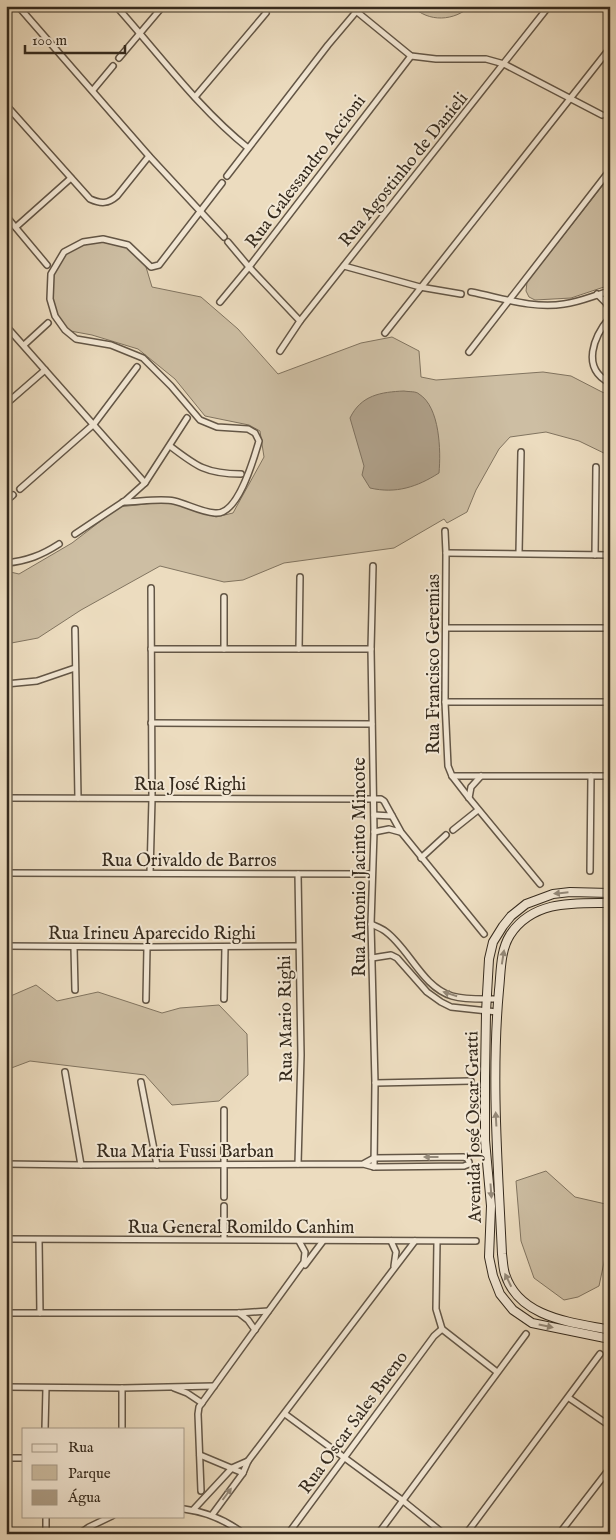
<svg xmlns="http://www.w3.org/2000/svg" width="616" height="1540" font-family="'IM FELL English',serif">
  <rect width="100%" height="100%" fill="#ecdcbf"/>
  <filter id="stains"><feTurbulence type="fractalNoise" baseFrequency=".004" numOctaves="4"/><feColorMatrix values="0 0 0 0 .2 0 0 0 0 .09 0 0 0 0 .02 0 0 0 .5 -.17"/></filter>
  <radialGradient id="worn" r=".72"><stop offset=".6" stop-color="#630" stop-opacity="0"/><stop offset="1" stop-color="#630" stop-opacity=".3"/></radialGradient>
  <g fill="#cdbea3" stroke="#817460">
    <path d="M412,6H471C454,21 429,23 412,6Z"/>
    <polygon points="610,176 610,285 571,298 535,300 529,297 526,291 527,282"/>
    <path d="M103,239L128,245L146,267L152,287L201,297L238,329L278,374L361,343L392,337L419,351L421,377L436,380L543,372L571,376L602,392L610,395V456L579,441L546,432L510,437L499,449L476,490L467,512L447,523L444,519L394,548L284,563L243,580L224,582L160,566L81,610L38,638L6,644V571L19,574L72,543L119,507L172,501L216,517L233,513L264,457L260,431L249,425L205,416L175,379L138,349L92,335L65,330C61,325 56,320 54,314C46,294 48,269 64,253C73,243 91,241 103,239Z"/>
    <polygon points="36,985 57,1001 98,992 162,1013 180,1008 219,1005 247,1034 248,1075 219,1101 172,1105 145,1075 30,1061 6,1070 6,998"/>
    <polygon points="546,1171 575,1197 610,1205 610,1234 599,1286 578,1297 564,1300 534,1278 521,1241 516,1181"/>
  </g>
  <path fill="#ae9f88" stroke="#7e705d" d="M404,391C409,392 416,391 419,394C440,407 441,451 439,473C417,487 396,494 370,488L362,475L364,466L350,418C361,395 381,392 404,391Z"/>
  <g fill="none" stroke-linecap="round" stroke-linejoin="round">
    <defs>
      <g id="street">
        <polyline points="18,6 149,156 224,237"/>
        <path d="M116,6C159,54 198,108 248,148"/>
        <polyline points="356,11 411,56 436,59 486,59 504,64 602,115"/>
        <polyline points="6,12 11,6"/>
        <polyline points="119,58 163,6"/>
        <polyline points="93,90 113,66"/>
        <polyline points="195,97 266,13"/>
        <path d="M6,105L90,199C101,204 108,204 117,196L149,156"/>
        <polyline points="608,115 610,116"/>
        <polyline points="227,176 328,45 361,6"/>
        <polyline points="6,216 47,265"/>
        <polyline points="16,227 71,178"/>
        <polyline points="228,242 249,267 300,321"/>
        <polyline points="344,266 420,287 461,294"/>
        <path d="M471,292C502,298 533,309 564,304C580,302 595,295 610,291"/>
        <polyline points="597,294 606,303 610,311"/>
        <polyline points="220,302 249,267 411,56"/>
        <path d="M610,317C594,336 580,368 610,383"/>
        <polyline points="6,326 145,483"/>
        <polyline points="385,333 610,48"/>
        <polyline points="24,345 48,323"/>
        <polyline points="280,351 300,321 549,6"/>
        <polyline points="469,352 610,170"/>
        <polyline points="6,404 45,370"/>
        <path d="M170,446C196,466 206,474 241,474"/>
        <polyline points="20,489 94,424 137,367"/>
        <polyline points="6,501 13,495"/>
        <path d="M123,502C138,502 160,498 174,501C187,504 201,512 215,513C238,516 254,458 259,441L255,433L248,429L217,427L200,420L171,386L143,358L111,345L76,339L65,330L55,316L50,299L51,274L64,252L83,242L103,239L128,245L151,267L159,265L222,183"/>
        <polyline points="445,531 446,553 445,702 448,766 452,776 469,798 540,884"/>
        <polyline points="75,534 126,500 145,483 187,418"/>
        <polyline points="446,553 610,555"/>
        <polyline points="519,553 521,452"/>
        <polyline points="595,555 596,467"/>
        <path d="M6,563C27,561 42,555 59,544"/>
        <polyline points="373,566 371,649 374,832 371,924 375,1083 374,1167"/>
        <polyline points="224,597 224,649"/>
        <polyline points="446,628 610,628"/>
        <polyline points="75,629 78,798"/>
        <polyline points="151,649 371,649"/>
        <polyline points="299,649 300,577"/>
        <polyline points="6,684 37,681 75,668"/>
        <polyline points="445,702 610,702"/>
        <polyline points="151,723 372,724"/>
        <polyline points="452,776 610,776"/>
        <polyline points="6,798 381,799 384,801 401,832 484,934"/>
        <polyline points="469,798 471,787 481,776"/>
        <polyline points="374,815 392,816"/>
        <polyline points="453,830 478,810"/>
        <polyline points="374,832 389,829 400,832"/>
        <polyline points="421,858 446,835"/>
        <polyline points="590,871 591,776"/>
        <polyline points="6,873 372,874"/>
        <polyline points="150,873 152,799 151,588"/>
        <path d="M371,924C375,926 381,928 385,931C409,948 422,987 452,996C466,1000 483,999 498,999"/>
        <polyline points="6,946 147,947 298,946"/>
        <polyline points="74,947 75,990"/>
        <polyline points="372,958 391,955 397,958 427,992 441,1002 451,1007 497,1012"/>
        <polyline points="224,999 225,947"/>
        <polyline points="146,1000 147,947"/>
        <polyline points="65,1072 81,1165"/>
        <polyline points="141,1082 157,1165"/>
        <polyline points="375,1083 471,1081"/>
        <polyline points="6,1153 8,1164"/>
        <polyline points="6,1164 81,1165 363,1164 374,1167 464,1166 469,1164 469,1162 467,1158 463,1157 374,1158 363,1164"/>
        <polyline points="298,1164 301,1055 298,874"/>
        <polyline points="224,1197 224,1110"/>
        <polyline points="224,1206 224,1239"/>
        <polyline points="6,1239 476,1241"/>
        <polyline points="39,1240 40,1313"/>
        <polyline points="391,1241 396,1252 394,1266"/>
        <polyline points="437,1242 436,1309 442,1329 497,1372"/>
        <polyline points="305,1265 323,1241"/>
        <polyline points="6,1313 239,1313 268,1311"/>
        <polyline points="239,1313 248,1320 255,1330"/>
        <polyline points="6,1387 122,1388 214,1386"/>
        <polyline points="174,1388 187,1393 202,1403"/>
        <polyline points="569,1398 610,1426"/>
        <polyline points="285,1414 402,1500 444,1534"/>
        <polyline points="45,1429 46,1388"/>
        <polyline points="122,1429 122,1388"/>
        <polyline points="200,1455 243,1473"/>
        <polyline points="6,1458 24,1458"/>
        <polyline points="201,1491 198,1414 199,1407 304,1262 305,1252 299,1241"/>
        <path d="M184,1509C207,1512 226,1520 244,1534"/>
        <polyline points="193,1510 232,1468 248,1461"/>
        <polyline points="212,1515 243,1473 248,1461 415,1241"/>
        <polyline points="46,1516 46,1534"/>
        <polyline points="79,1534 89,1527 112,1516"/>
        <polyline points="288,1534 434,1336 442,1329"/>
        <polyline points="378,1534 526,1334"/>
        <polyline points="466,1534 600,1354"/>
        <polyline points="559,1534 610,1468"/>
      </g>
      <g id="secondary">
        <polyline points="610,893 570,892 553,894 526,904 511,916 503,926 493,942 489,959 486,1012 485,1078 485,1140 491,1206 489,1257 493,1276 500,1294 513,1310 532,1323 610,1339"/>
        <path d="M610,903C574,903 533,900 510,935C500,951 501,972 499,990C491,1078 498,1166 502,1254C503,1261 503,1268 505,1274C519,1318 571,1322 610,1330"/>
      </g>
    </defs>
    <use href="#street" stroke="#635646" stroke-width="8"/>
    <use href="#secondary" stroke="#352a1d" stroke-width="10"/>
    <use href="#street" stroke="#f3e8d5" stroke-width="5"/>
    <use href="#secondary" stroke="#f3e8d5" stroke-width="8"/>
  </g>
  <defs><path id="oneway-solid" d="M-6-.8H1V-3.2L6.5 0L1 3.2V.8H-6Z" transform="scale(1.25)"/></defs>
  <g fill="#948979">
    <use href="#oneway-solid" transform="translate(561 893) rotate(174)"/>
    <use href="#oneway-solid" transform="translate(503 957) rotate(-81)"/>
    <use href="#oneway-solid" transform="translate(450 994) rotate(-162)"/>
    <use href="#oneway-solid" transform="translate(496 1119) rotate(-93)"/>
    <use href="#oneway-solid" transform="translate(431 1157) rotate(180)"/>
    <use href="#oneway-solid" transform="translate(491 1191) rotate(86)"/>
    <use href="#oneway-solid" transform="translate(508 1280) rotate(-116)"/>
    <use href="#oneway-solid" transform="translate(546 1326) rotate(12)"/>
    <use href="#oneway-solid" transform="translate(227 1494) rotate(-53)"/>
  </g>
  <g text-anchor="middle" stroke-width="4" stroke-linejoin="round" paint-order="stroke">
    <g font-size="18" fill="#352a1d" stroke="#f3e8d5">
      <text transform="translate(403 169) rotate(-51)" y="6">Rua Agostinho de Danieli</text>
      <text transform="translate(305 171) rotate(-53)" y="6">Rua Galessandro Accioni</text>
      <text transform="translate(433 664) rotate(-90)" y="6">Rua Francisco Geremias</text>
      <text x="190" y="790">Rua José Righi</text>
      <text x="189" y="866">Rua Orivaldo de Barros</text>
      <text transform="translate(359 867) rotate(-90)" y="6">Rua Antonio Jacinto Mincote</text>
      <text x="152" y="939">Rua Irineu Aparecido Righi</text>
      <text transform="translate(285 1019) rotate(-91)" y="6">Rua Mario Righi</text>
      <text transform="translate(473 1127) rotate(-91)" y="6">Avenida José Oscar Gratti</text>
      <text x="185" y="1157">Rua Maria Fussi Barban</text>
      <text x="241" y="1233">Rua General Romildo Canhim</text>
      <text transform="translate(353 1422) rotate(-54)" y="6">Rua Oscar Sales Bueno</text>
    </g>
  </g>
  <rect width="616" height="1540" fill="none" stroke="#ecdcbf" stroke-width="25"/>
  <rect x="8" y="8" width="601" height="1525" fill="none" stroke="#352a1d" stroke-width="2.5"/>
  <rect x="12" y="12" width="591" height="1515" fill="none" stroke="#352a1d"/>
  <rect x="22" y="1428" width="162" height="90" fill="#f3e8d5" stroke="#a79c8b"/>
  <rect x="32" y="1444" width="25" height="8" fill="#f3e8d5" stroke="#a79c8b"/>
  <text x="68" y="1452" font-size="15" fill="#352a1d">Rua</text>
  <rect x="32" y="1465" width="25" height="15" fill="#cdbea3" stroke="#a79c8b"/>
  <text x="68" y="1478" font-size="15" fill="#352a1d">Parque</text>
  <rect x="32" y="1490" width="25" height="15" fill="#ae9f88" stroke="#a79c8b"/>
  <text x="68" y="1502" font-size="15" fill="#352a1d">Água</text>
  <path d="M25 45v8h100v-8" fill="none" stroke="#352a1d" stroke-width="2.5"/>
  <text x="32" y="45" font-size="15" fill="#352a1d" stroke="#f3e8d5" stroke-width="4" paint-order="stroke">100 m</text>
  <rect width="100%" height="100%" filter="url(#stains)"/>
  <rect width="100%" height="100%" fill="url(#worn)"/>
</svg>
